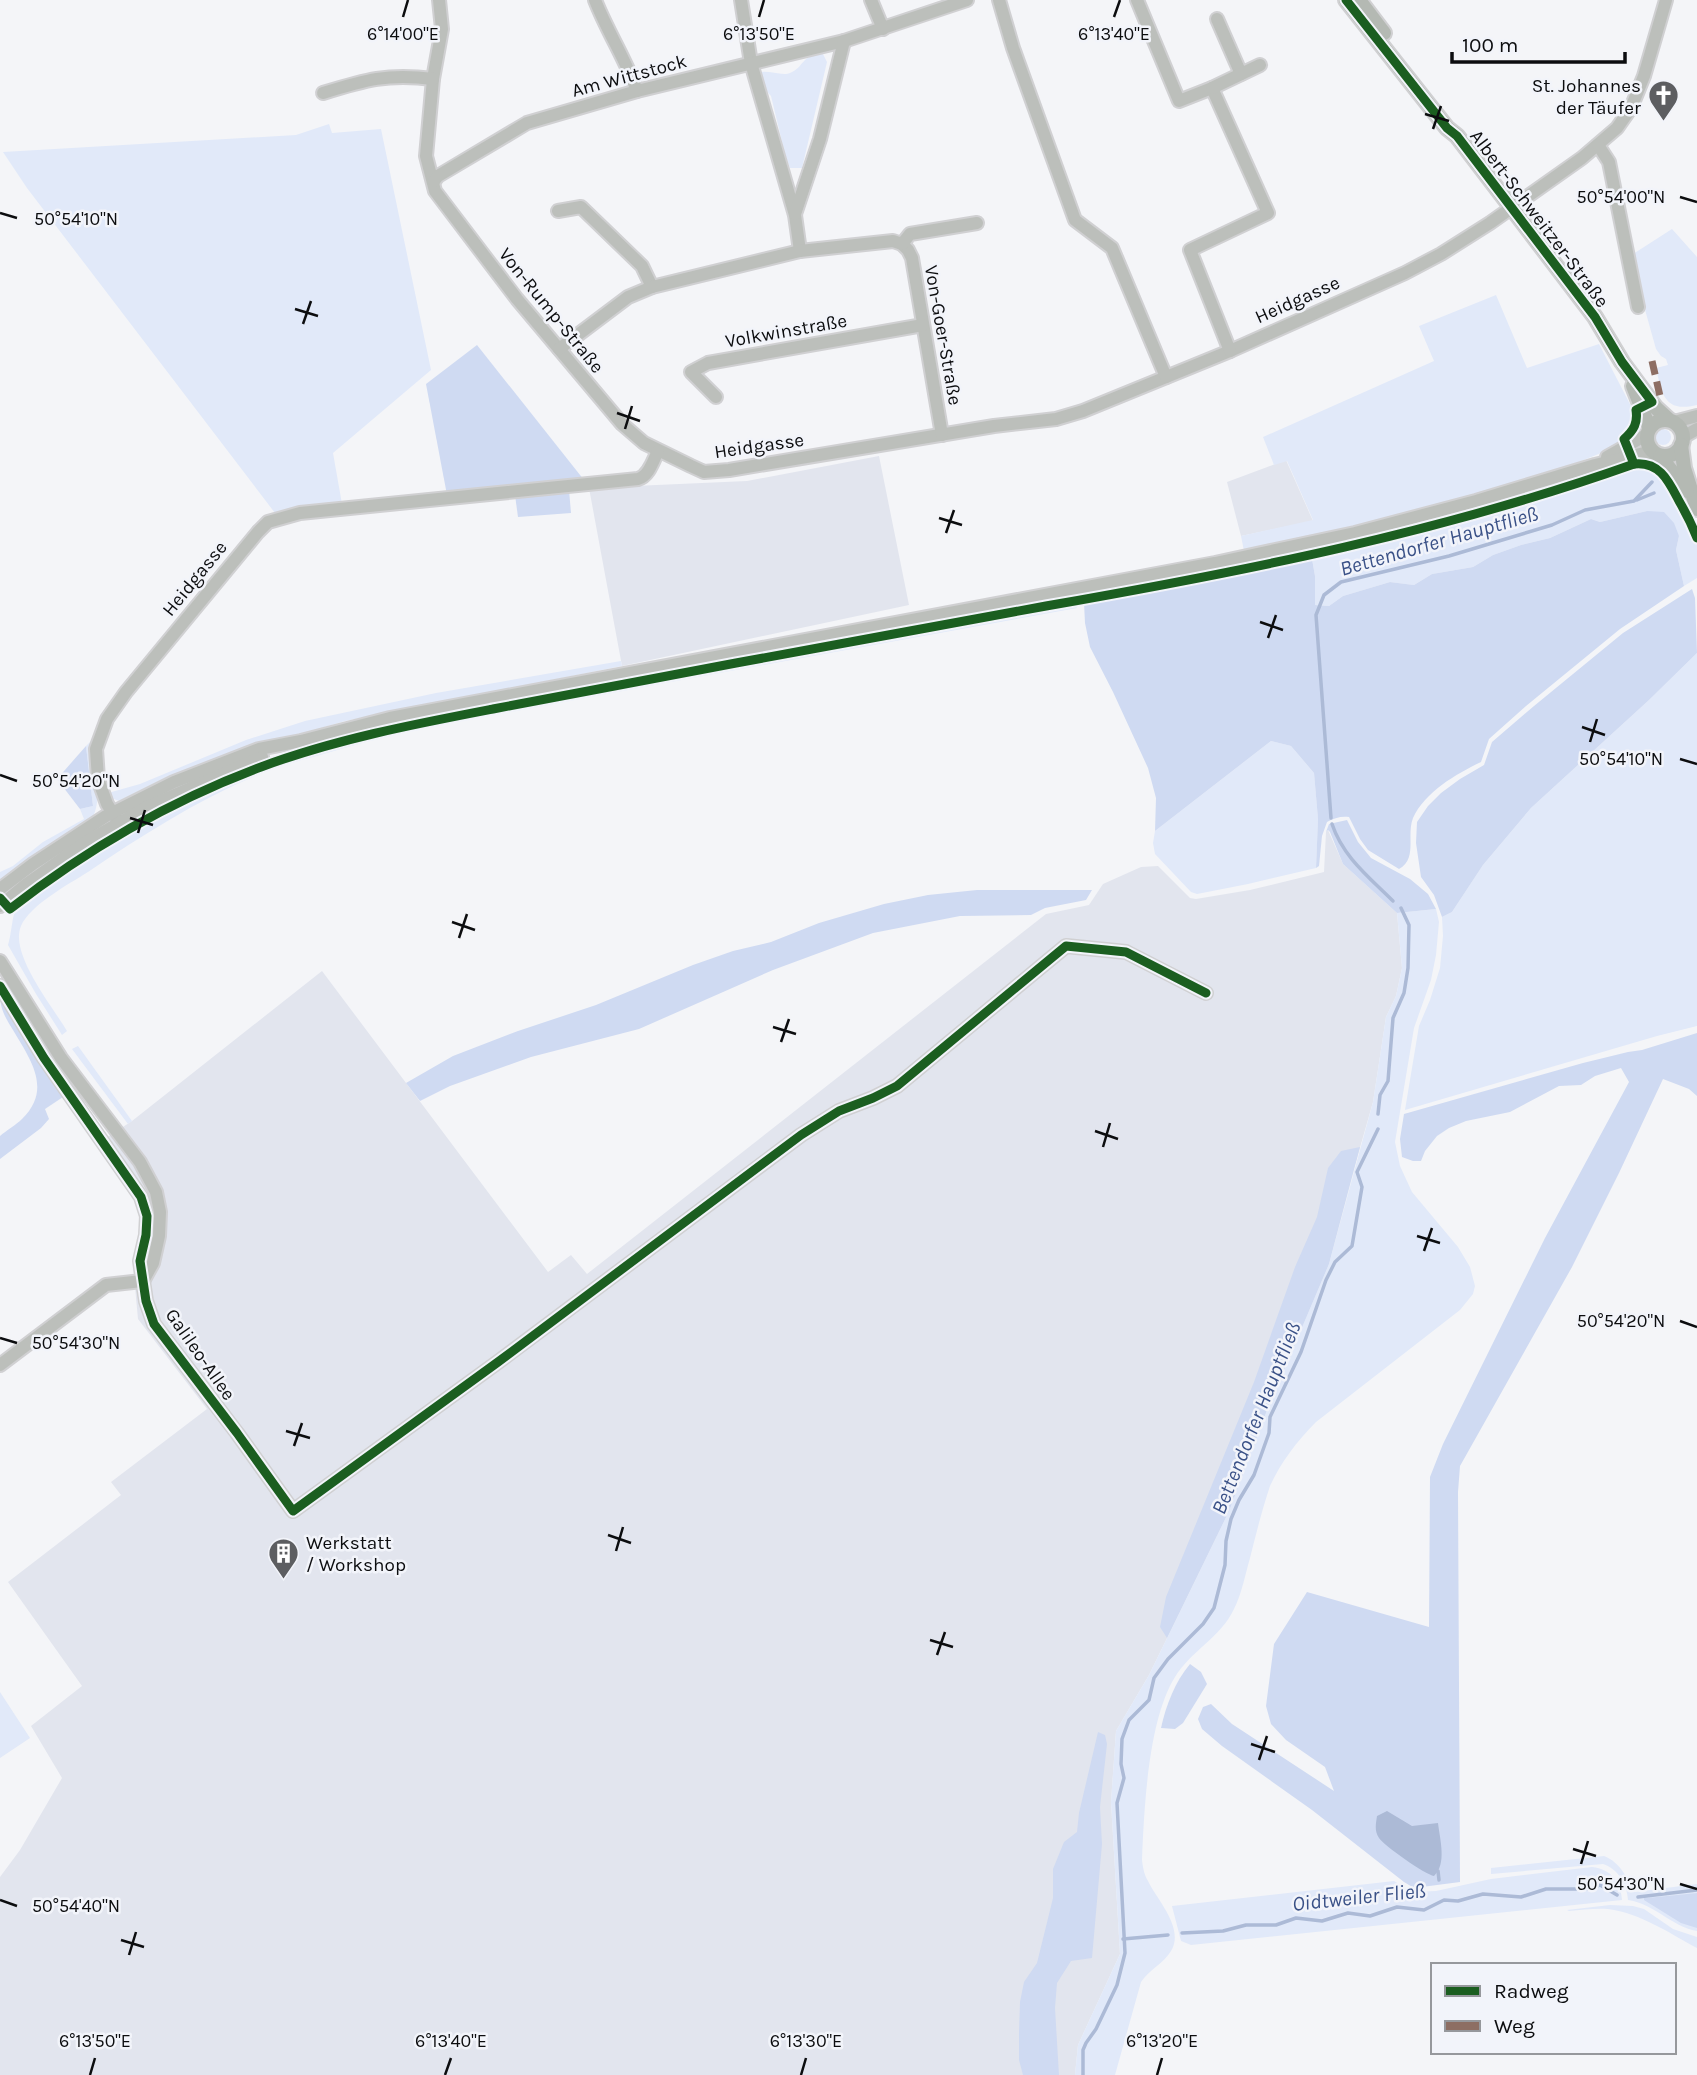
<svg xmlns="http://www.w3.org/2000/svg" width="1697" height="2075" font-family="Karla,sans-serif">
  <rect width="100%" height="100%" fill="#f4f5f8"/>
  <g fill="#e2e5ee">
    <polygon points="879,456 909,605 622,666 589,488 747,481"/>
    <polygon points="1286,460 1313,521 1241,536 1227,482"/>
    <polygon points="1328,830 1343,864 1397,913 1402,968 1396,996 1386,1017 1373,1102 1355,1165 1267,1410 1229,1511 1149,1675 1116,1731 1111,1802 1120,1954 1078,2045 1075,2075 0,2075 0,1877 20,1850 62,1778 31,1726 82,1686 8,1582 121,1495 111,1482 207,1409 138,1319 133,1265 143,1236 144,1216 136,1192 100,1142 132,1121 322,971 548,1272 571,1255 587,1274 1046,914 1089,905 1103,884 1141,867 1158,866 1190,898 1196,899 1250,890 1324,872 1326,832"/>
  </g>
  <g fill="#e1e9f9">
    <path d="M823,54L827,62L802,168H790L785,154L771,96L761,85L762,72C770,71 783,76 790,73C805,67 800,55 823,54Z"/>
    <polygon points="329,124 332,133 381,129 431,370 333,453 342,504 275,513 27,188 3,152 296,135"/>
    <path d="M1672,229L1697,257V405C1664,413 1662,394 1656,368L1668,365L1666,359L1661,356L1656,349L1630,256Z"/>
    <path d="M1496,295L1527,368L1599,344L1634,412C1636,423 1631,431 1622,438L1623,443C1503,499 1373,523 1244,551L1241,536L1313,520L1287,461L1274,465L1263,437L1434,361L1419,326Z"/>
    <circle cx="1663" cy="437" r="8"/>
    <polygon points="1637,465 1655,469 1660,473 1685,514 1697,542 1697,578 1684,586 1676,550 1679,536 1647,511 1600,522 1591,519 1550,538 1521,545 1493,555 1473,567 1432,574 1414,585 1390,582 1343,596 1329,606 1315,605 1315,576 1312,559 1463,522"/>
    <path d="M1075,604L1077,608C907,639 738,669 569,701C486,717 401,730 320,755C298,761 275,767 255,776C196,801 141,836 88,872C69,884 30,905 21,926C9,954 53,1007 67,1031L62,1035L36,994L8,945C12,933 12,912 18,905C107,837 197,790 303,755C345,740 389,732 433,723C495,710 557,699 619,687C771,658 923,631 1075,604Z"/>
    <polygon points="1697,653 1697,1026 1657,1036 1405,1110 1419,1026 1430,1000 1440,968 1443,936 1442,917 1452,912 1483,865 1531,808 1649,700"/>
    <polygon points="621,661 622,666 345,721 250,749 122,802 111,798 108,793 140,784 246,740 305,721 436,693"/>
    <path d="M91,741C93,769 106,799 89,824L0,885V872L13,866L43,842L84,819L80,809L93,806L86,746Z"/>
    <polygon points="1271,741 1291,746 1314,773 1318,819 1316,868 1248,884 1197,894 1191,892 1155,854 1153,843 1155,831"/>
    <path d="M1436,909L1439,922L1436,955L1431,980L1414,1028L1395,1142L1400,1166L1412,1192L1458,1247L1470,1267L1475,1286L1473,1294L1460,1310L1316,1422C1297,1441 1281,1462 1270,1486C1262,1510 1256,1534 1250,1558C1245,1575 1242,1593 1234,1609C1221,1637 1191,1651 1175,1677C1148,1720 1144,1810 1142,1860C1143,1868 1144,1874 1148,1881C1157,1900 1185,1928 1171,1951C1164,1963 1149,1970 1141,1982L1115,2075H1075L1078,2045L1120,1954L1111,1802L1116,1731L1149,1675L1229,1511L1267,1410L1329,1264L1373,1102L1386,1017L1396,996L1402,968L1397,913Z"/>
    <polygon points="78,1046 132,1121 128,1124 72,1049"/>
    <polygon points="0,1692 30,1738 0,1758"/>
    <path d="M1604,1856C1620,1862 1627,1878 1635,1892L1697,1884V1931C1670,1926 1657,1905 1628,1900C1627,1884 1618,1869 1603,1864L1491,1874V1868Z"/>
    <path d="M1592,1867C1611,1869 1621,1882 1622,1900L1191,1945L1181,1941L1172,1906L1394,1881L1412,1892L1436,1891L1491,1879Z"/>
    <path d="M1610,1905L1633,1906L1644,1909L1673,1929L1697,1937V1948C1669,1933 1640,1913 1608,1909C1595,1908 1582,1910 1569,1911L1567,1910Z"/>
  </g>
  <g fill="#cfdaf2">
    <polygon points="477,345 584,480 447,495 426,384"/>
    <polygon points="569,490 571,513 518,517 515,495"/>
    <path d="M1647,511L1664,512L1674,523L1679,536L1676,550L1684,586L1620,629L1526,706L1489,739L1481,762C1456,774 1425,792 1413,818C1406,836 1418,858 1399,869L1368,850L1360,839L1349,817C1341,816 1334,818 1327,822L1322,836L1319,866L1316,868L1318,819L1314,773L1291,746L1271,741L1155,831L1156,798L1148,768L1113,692L1090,647L1085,623L1084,603L1312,559L1315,576V605L1329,606L1343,596L1390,582L1414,585L1432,574L1473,567L1493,555L1521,545L1550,538L1591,519L1600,522Z"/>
    <polygon points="1692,589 1695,598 1697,653 1649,700 1531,808 1483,865 1452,912 1442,917 1434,895 1421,877 1416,843 1417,822 1428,806 1441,793 1460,779 1484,765 1492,742 1534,706 1623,633"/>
    <polygon points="86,746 93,806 80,809 57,779"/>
    <polygon points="1347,820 1358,842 1371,858 1410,879 1428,894 1436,909 1397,913 1343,864 1330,832 1328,830 1326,832 1329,824"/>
    <polygon points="977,890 1092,890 1086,900 1045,908 1031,915 960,916 873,933 773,970 639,1029 531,1057 450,1086 420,1101 406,1083 453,1056 518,1031 596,1005 693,965 733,951 771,942 819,923 884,904 928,895"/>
    <path d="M0,994L66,1095L45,1109L49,1119L41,1128L0,1159V1136C7,1130 16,1125 22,1119C53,1089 30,1059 13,1030C5,1017 0,1009 0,994Z"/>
    <polygon points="1697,1033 1697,1096 1689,1089 1663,1079 1619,1173 1572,1267 1460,1466 1458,1492 1460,1882 1414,1888 1404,1882 1312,1810 1222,1746 1202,1729 1198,1719 1203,1707 1211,1704 1232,1724 1334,1791 1325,1767 1286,1740 1271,1724 1266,1706 1274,1644 1307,1592 1429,1627 1430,1477 1443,1444 1545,1238 1629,1082 1621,1068 1595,1076 1581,1085 1559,1086 1510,1112 1466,1121 1449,1128 1437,1136 1425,1151 1421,1161 1413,1161 1402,1157 1400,1139 1404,1114 1583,1063 1628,1052 1642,1050"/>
    <polygon points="1360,1147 1329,1264 1267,1410 1229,1511 1167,1638 1160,1627 1166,1597 1254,1382 1295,1267 1317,1217 1328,1168 1341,1151"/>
    <path d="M1190,1664L1201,1672L1207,1684L1183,1723L1175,1729L1161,1728C1166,1705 1175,1682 1190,1664Z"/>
    <polygon points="1098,1732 1105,1735 1107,1744 1100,1807 1102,1844 1092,1958 1071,1961 1057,1983 1055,2008 1059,2075 1023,2075 1019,2060 1019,2033 1020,2002 1024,1982 1037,1963 1053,1898 1053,1869 1064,1842 1077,1832 1079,1813"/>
    <polygon points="1697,1893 1697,1928 1681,1923 1644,1900 1644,1898 1647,1898"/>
  </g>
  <path fill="#acbad6" d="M1387,1811L1412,1826L1438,1823C1440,1840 1447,1864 1434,1876C1426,1875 1383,1845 1379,1838C1374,1831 1376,1823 1377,1816Z"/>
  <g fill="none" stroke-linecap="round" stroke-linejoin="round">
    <g stroke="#acbad6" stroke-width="3.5">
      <polyline points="1637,500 1654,493"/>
      <polyline points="1331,818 1316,615 1324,595 1341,582 1449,556 1552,525 1585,510 1634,501 1652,482"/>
      <path d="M1332,824C1343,857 1369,877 1393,901"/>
      <polyline points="1378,1114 1380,1095 1388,1081 1393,1018 1404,993 1408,968 1409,925 1401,908"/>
      <polyline points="1438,1871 1439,1880"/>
      <polyline points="1638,1897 1697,1890"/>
      <polyline points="1182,1933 1223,1931 1246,1925 1276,1925 1296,1918 1322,1921 1348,1913 1370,1916 1397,1907 1424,1910 1444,1900 1458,1901 1483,1894 1521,1897 1546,1889 1592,1889 1600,1885 1617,1895"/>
      <polyline points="1123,1939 1168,1935"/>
      <polyline points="1083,2075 1083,2050 1086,2043 1096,2029 1117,1985 1125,1953 1117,1803 1124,1778 1121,1764 1122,1739 1129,1720 1149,1700 1154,1678 1168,1659 1203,1624 1214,1608 1225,1565 1226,1541 1231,1519 1239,1500 1254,1475 1269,1433 1270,1417 1301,1352 1326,1280 1335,1262 1352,1246 1362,1187 1357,1172 1378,1129"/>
    </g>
    <defs>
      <g id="minor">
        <polyline points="439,0 442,29 433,79 426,156 435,191 517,299 622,424 644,443 691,466 704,472 729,470 994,426 1056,419 1083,411 1230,351 1405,273 1441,254 1490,223 1582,158 1617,128 1631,108 1644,76 1666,0"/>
        <path d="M595,0C607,31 626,60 637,91"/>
        <polyline points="741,0 751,63 795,215 800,251"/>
        <polyline points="871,0 883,29"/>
        <polyline points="999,0 1013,48 1075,220 1112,248 1166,377"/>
        <polyline points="1137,0 1179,101 1212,88 1268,213 1190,250 1230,351"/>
        <polyline points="1217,19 1241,74"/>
        <polyline points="1212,88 1260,65"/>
        <path d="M323,93C365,80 388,73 433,79"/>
        <polyline points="1598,145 1609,162 1638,307"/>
        <polyline points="434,181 438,176 527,123 637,91 844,41 967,0"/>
        <polyline points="558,211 581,207 642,266 652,287"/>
        <polyline points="795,214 820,139 844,41"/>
        <polyline points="902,244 908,250 912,258 942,435"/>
        <polyline points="559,349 628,297 652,287 800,251 893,241 902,244 910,234 977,223"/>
        <polyline points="716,397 691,372 708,363 923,325"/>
        <polyline points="1674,422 1697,416"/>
        <polyline points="1683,437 1697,429"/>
        <polyline points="1607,457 1646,435"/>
        <path d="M119,823L107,804L98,779L96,749L107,719L126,692L258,532L268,522L300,513L638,479C649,476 653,461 658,451"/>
        <polyline points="0,889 33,864 106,816 174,782 259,749 301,741 390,718 1215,563 1355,533 1476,501 1595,465 1644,453 1654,453"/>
        <polyline points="0,906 24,886 86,842 147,807 262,757"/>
        <polyline points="0,961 61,1058 140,1162 156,1192 160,1212 159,1236 153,1263 143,1281"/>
        <polyline points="0,986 44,1058 141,1197 147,1216 146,1235 140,1261 146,1301 154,1324 237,1433 293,1511 498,1362 801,1135 839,1111 873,1098 897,1086 1066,946 1126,952 1206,993"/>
        <polyline points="0,1365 106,1285 142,1281"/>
      </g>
      <g id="major">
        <polyline points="1346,0 1447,128 1457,136 1595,317 1622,362 1656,408 1668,419"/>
        <polyline points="1359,0 1384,33"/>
        <polyline points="1633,386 1649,427"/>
        <circle cx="1665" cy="438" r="18"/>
        <polyline points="1681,445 1684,468 1697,509"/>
        <polyline points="1660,456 1687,491"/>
      </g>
    </defs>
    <use href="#minor" stroke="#d0d0d2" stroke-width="16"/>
    <use href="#major" stroke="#d0d0d2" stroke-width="18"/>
    <use href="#minor" stroke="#bcbfbb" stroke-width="12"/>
    <use href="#major" stroke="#b4b9b3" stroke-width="14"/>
    <polyline stroke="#8d6e63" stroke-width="7" stroke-dasharray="14 7" stroke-linecap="butt" points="1652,361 1660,396"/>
    <defs>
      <g id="cycleway">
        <path d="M1346,0L1447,128L1457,136L1595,317L1622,362L1652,402L1636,410C1638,423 1634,430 1624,439L1634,464"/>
        <path d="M0,898L10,909C87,849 170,801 261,767C336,739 415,724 493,709C574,693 655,678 736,663C839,644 943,625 1046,606C1246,571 1443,532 1634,464C1660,461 1669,482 1679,501C1686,513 1692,525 1697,538"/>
        <polyline points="0,986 44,1058 141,1197 147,1216 146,1235 140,1261 146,1301 154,1324 237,1433 293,1511 498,1362 801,1135 839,1111 873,1098 897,1086 1066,946 1126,952 1206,993"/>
      </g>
    </defs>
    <use href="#cycleway" stroke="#f2f4fa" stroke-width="13"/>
    <use href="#cycleway" stroke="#1b5e20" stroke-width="9"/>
  </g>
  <path fill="none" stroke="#0c0d0f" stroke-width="2.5" d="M403,17L408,0M759,17L764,0M1114,17L1120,0M1425,114L1449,121M1433,129L1441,106M1680,197L1697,202M0,213L17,218M295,309L318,316M303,324L311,301M617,413L640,421M625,429L632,406M939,518L962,525M946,533L954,510M1260,622L1283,630M1268,638L1276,615M1582,727L1605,735M1590,742L1597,719M1680,759L1697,764M0,775L17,781M130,818L153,825M138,833L145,810M452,922L475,930M459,938L467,914M773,1027L796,1034M781,1042L789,1019M1095,1131L1118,1139M1103,1147L1110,1123M1417,1236L1440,1243M1424,1251L1432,1228M1680,1321L1697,1327M0,1338L17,1343M286,1431L310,1438M294,1446L302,1423M608,1535L631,1543M616,1551L623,1527M930,1640L953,1647M937,1655L945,1632M1251,1744L1275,1752M1259,1760L1267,1736M1573,1849L1596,1856M1581,1864L1588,1841M1680,1884L1697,1889M0,1900L17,1906M121,1940L144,1947M129,1955L136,1932M90,2075L95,2058M445,2075L451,2058M801,2075L806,2058M1157,2075L1162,2058"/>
  <defs>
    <symbol id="church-pin" viewBox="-11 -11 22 30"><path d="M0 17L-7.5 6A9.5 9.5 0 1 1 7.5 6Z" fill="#5d5e61" stroke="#f2f4fa"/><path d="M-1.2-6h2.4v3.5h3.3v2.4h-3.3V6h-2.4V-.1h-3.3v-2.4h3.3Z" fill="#fff"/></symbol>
    <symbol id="building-pin" viewBox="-11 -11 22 30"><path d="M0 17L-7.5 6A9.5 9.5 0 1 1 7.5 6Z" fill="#5d5e61" stroke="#f2f4fa"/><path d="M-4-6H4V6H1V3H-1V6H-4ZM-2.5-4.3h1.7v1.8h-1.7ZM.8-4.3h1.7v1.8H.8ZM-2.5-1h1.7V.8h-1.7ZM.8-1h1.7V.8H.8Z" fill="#fff"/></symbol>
  </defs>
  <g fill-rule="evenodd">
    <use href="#church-pin" x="1646" y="78" width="35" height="47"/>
    <use href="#building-pin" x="266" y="1536" width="35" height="47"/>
  </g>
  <g text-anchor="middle" stroke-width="5" stroke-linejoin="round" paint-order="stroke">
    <g font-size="19" fill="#0c0d0f" stroke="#f2f4fa">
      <text transform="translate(629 75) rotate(-15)" y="7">Am Wittstock</text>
      <text transform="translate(1540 218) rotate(53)" y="7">Albert-Schweitzer-Straße</text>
      <text transform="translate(1297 299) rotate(-24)" y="7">Heidgasse</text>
      <text transform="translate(552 310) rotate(51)" y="7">Von-Rump-Straße</text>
      <text transform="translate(786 330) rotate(-10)" y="7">Volkwinstraße</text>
      <text transform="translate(944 335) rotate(80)" y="7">Von-Goer-Straße</text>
      <text transform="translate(759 445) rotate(-8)" y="7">Heidgasse</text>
      <text transform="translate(194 578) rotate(-51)" y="7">Heidgasse</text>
      <text transform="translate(201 1354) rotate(55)" y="7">Galileo-Allee</text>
    </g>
    <g font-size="19" fill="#0c0d0f" stroke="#f2f4fa" text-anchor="end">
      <text x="1641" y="92">St. Johannes<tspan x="1641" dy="22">der Täufer</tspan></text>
      <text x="306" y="1549" text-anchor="start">Werkstatt<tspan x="306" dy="22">/ Workshop</tspan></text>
    </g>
    <g font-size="21" font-style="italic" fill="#3a5187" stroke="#f2f4fa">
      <text transform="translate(1439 541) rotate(-16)" y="7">Bettendorfer Hauptfließ</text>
      <text transform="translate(1256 1418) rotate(-68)" y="7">Bettendorfer Hauptfließ</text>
      <text transform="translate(1359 1897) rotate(-6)" y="7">Oidtweiler Fließ</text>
    </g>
  </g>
  <g font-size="18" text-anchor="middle" fill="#0c0d0f" stroke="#f2f4fa" stroke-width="5" stroke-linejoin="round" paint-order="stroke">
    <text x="403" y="40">6°14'00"E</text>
    <text x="759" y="40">6°13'50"E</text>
    <text x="1114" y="40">6°13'40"E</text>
    <text x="1621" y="203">50°54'00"N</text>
    <text x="76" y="225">50°54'10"N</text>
    <text x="1621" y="765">50°54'10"N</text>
    <text x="76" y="787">50°54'20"N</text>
    <text x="1621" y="1327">50°54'20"N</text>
    <text x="76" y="1349">50°54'30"N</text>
    <text x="1621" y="1890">50°54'30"N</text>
    <text x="76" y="1912">50°54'40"N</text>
    <text x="95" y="2047">6°13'50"E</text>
    <text x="451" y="2047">6°13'40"E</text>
    <text x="806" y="2047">6°13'30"E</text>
    <text x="1162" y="2047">6°13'20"E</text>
  </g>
  <rect x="1431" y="1963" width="245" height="91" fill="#f2f4fa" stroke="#96989c" stroke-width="2"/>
  <rect x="1445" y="1986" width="35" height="10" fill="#1b5e20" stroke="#96989c" stroke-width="2"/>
  <text x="1494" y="1998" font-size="21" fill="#0c0d0f">Radweg</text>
  <rect x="1445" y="2021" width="35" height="10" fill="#8d6e63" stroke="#96989c" stroke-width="2"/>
  <text x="1494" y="2033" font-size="21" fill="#0c0d0f">Weg</text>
  <path d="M1452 52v10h173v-10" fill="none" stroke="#0c0d0f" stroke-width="3.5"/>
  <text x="1462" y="52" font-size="21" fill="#0c0d0f" stroke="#f2f4fa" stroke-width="5" paint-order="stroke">100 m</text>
</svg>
